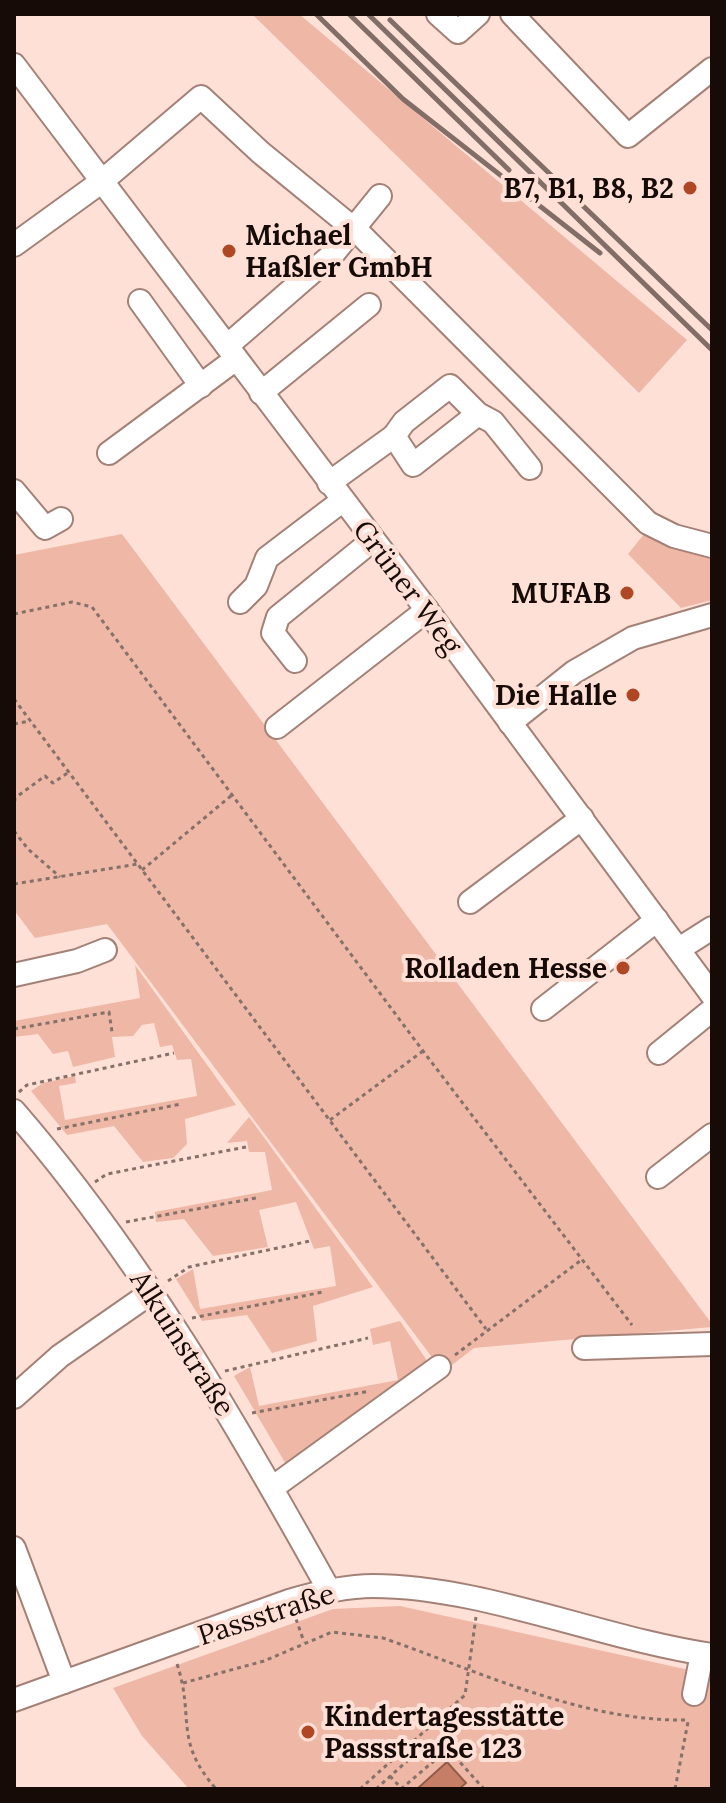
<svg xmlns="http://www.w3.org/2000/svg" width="726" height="1803" font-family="Lora,serif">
  <rect width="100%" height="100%" fill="#ffe0d7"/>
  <g fill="#eeb7a6">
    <polygon points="252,14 299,14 687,340 639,393"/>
    <polygon points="649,528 712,552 712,600 681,608 628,554"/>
    <polygon points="122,534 712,1324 712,1327 474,1348 443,1372 107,924 35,938 14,910 14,555"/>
    <polygon points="135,965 236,1105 185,1119 187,1144 173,1158 143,1162 114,1126 67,1135 31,1091 43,1083 75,1076 76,1083 59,1086 65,1120 197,1096 191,1059 177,1060 172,1045 160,1047 154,1023 142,1025 133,1036 112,1037 115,1057 73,1067 68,1051 53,1054 38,1034 14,1037 14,1021 140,998"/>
    <polygon points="249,1117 373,1287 313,1306 317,1341 272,1353 247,1315 202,1321 176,1279 193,1269 200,1309 336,1286 330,1246 314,1249 296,1202 259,1210 268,1247 213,1256 184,1219 156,1222 155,1212 272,1190 265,1152 249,1152 247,1141 227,1143"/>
    <polygon points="400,1321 430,1365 290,1471 234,1376 250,1367 259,1406 398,1380 390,1341 373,1345 370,1329"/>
    <polygon points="400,1606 712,1675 712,1789 189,1789 142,1736 113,1688 333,1609"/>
  </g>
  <polygon fill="#c67e67" stroke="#925c4a" stroke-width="2" points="447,1762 466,1783 459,1789 417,1789"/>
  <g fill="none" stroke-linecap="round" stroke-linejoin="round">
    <defs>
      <g id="minor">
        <polyline points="438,14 458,32 478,14"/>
        <polyline points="512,14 628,136 712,69"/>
        <polyline points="14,65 427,610 712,995"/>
        <polyline points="14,245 101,182 201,97 260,152 359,233 648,523 674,536 712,546"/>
        <polyline points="140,301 201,386"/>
        <polyline points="227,346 333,254 380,196"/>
        <polyline points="261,393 369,305"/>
        <polyline points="394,436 404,422 450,386 478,414 493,422 530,468"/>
        <polyline points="109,453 236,359"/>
        <polyline points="329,483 394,436 413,465 478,414"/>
        <polyline points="14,491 45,528 61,519"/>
        <polyline points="240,602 256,586 267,558 342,501"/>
        <polyline points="295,661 273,633 278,617 373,540"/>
        <polyline points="510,723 574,672 633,638 712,615"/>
        <polyline points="277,727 427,610"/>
        <polyline points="470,902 582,818"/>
        <polyline points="679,949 712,928"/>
        <polyline points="14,975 77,961 105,950"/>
        <polyline points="543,1009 657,920"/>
        <polyline points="659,1053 712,1010"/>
        <path d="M14,1111C140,1256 236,1423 329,1590"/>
        <polyline points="658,1177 712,1135"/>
        <polyline points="584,1348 712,1344"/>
        <polyline points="14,1397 60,1356 152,1292"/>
        <polyline points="272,1488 439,1367"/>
        <polyline points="14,1548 64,1682"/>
        <polyline points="694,1694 702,1654"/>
        <path d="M14,1700L289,1601C316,1593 344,1586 373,1586C482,1586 602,1639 712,1655"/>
      </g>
    </defs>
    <use href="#minor" stroke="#a48176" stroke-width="26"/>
    <g stroke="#86716a" stroke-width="3" stroke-dasharray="4 4" stroke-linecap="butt">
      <polyline points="14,614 72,602 92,607 423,1051 632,1325"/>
      <polyline points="14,699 486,1329"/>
      <polyline points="14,724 30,721"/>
      <polyline points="14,809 15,798 45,776 53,783 69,772"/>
      <polyline points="14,831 28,849 60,877"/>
      <polyline points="142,870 232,795"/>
      <polyline points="14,884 138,864"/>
      <polyline points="14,1029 109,1012 112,1032"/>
      <polyline points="19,1092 27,1085 174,1053"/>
      <polyline points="330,1120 423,1051"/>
      <polyline points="57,1129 181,1104"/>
      <polyline points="95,1182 107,1174 246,1147"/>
      <polyline points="126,1222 256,1198"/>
      <polyline points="168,1281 189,1267 310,1241"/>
      <polyline points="192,1318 323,1292"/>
      <polyline points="455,1355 580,1261"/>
      <polyline points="225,1371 368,1338"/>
      <polyline points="252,1413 370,1391"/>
      <polyline points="296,1619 304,1642"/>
      <path d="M177,1664C195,1718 173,1739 216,1789"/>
      <path d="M183,1683L264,1661L332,1632L383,1638C481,1672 583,1722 688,1720"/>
      <polyline points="390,1776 401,1788"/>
      <polyline points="360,1789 465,1695 476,1617"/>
      <polyline points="376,1789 415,1754 407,1746"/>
      <polyline points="401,1789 448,1749 484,1789"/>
      <polyline points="675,1789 688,1722"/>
    </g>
    <use href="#minor" stroke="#fff" stroke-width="22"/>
    <g stroke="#826d67" stroke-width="5">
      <polyline points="316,14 403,99 600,253"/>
      <polyline points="349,14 509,170"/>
      <polyline points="368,14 712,350"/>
      <polyline points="390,20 712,330"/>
    </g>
  </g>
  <g fill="#af4724" stroke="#ffe0d7" stroke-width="3">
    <circle cx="690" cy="188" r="8"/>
    <circle cx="229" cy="251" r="8"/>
    <circle cx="627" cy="593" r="8"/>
    <circle cx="633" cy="695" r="8"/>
    <circle cx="623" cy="968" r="8"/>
    <circle cx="308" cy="1732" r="8"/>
  </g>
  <g text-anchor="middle" stroke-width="8" stroke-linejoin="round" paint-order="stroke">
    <g font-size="28" font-weight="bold" fill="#170b07" stroke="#ffe0d7" text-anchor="end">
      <text x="674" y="198">B7, B1, B8, B2</text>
      <text x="245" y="245" text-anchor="start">Michael<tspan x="245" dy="32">Haßler GmbH</tspan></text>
      <text x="611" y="603">MUFAB</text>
      <text x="617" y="705">Die Halle</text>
      <text x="607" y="978">Rolladen Hesse</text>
      <text x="324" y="1726" text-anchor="start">Kindertagesstätte<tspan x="324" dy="32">Passstraße 123</tspan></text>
    </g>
    <g font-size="28" fill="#170b07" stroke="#ffe0d7">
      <text transform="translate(408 587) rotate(53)" y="10">Grüner Weg</text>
      <text transform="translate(183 1343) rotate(57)" y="10">Alkuinstraße</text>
      <text transform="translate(266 1614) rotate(-18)" y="10">Passstraße</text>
    </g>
  </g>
  <rect width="726" height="1803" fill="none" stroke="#170b07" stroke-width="32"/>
</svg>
